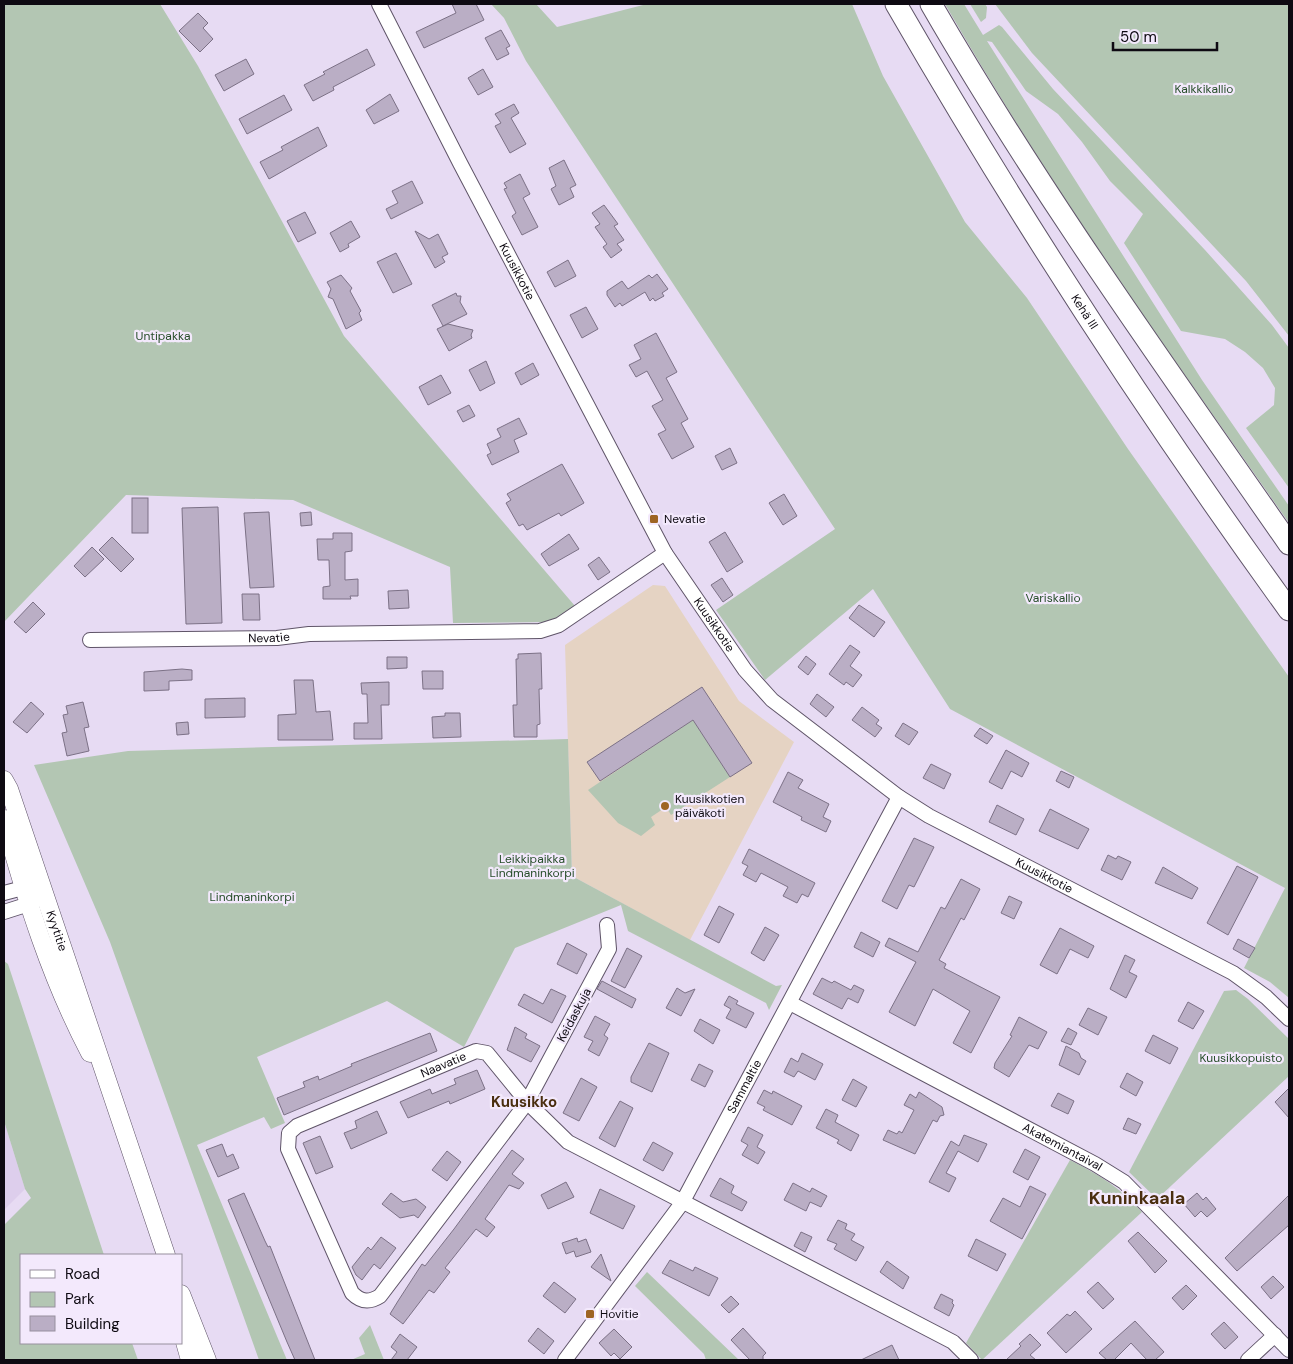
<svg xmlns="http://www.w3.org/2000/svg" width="1293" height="1364" font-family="'DM Sans',sans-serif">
  <rect width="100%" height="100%" fill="#e7dbf3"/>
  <polygon fill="#ddceec" points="4,1121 25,1189 4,1210"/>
  <polygon fill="#e5d3c3" points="653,585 665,586 739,701 794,742 690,940 572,876 565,645"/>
  <g fill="#b3c6b3">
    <polygon points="4,4 160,4 198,66 344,336 575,606 550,622 453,623 450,567 293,500 126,495 4,622"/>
    <polygon points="491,4 536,4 557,27 647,4 852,4 883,76 965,222 1027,298 1128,449 1289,677 1289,998 1270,982 1244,968 1285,888 950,709 873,589 765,680 716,610 835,529 526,61 504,18"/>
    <path d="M945,4H964L983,35L999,25L1002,27L1053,89L1205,250L1272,325L1289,348V488L1246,428L1274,405L1275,388L1263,368L1245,352L1225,339L1181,331L1124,243L1143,214L1110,181L1082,142L1058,114L1026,91L992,42L987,41L1202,380L1289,506V523C1170,354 1048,184 945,4Z"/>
    <polygon points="970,4 985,4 987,7 986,18 981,22"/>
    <polygon points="995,4 1289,4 1289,336 1246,281 1032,53"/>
    <polygon points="693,720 730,777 671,815 666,807 651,817 655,825 641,836 618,823 588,790"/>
    <polygon points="568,739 572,876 776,986 782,985 769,1010 766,1003 628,931 621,905 515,948 464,1047 387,1001 257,1057 285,1123 271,1129 264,1117 197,1145 287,1360 259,1360 110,942 34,765 128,751"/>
    <polygon points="4,961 8,964 104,1255 21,1255 21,1343 132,1343 138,1360 4,1360 4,1225 31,1198 25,1189 4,1121"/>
    <polygon points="1236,990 1248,999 1289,1039 1289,1076 1157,1199 1129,1172 1224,991"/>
    <path d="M1070,1160C1098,1174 1121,1188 1142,1212L982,1360L966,1343Z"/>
    <polygon points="647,1272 739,1360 706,1360 704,1354 635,1286"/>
    <polygon points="370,1325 384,1360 351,1360 365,1354 359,1338"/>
  </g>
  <g fill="#baaec5" stroke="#7c7186">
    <polygon points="452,4 476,4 484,20 424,48 416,32 456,13"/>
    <polygon points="198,13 208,23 203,28 213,39 200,52 179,31"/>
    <polygon points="501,30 510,46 506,48 509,54 497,60 485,38"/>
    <polygon points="367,49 375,65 333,87 334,90 313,101 304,85 325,74 323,72"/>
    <polygon points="246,59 254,74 224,91 215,75"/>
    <polygon points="483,69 493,87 478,95 468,78"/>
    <polygon points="390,94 399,111 374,124 366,110"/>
    <polygon points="284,95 292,110 247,134 239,119"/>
    <polygon points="514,104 519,113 511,118 526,144 510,153 495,126 501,123 495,114"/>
    <polygon points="318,127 327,146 269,179 260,162 283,150 281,147"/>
    <polygon points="564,160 576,185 570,188 574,197 559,205 551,189 556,186 549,168"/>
    <polygon points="520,174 530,194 523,198 538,227 522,235 512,216 516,213 504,189 507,188 504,183"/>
    <polygon points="412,181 423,203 391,219 386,209 398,203 392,191"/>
    <polygon points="604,205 618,224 614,226 624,240 617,244 622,250 611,258 603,247 607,244 595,227 600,224 592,213"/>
    <polygon points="305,212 316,233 298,242 287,221"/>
    <polygon points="351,221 360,237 348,244 349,247 340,252 330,233"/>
    <polygon points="415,231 429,239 438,234 448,254 442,257 445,262 435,268"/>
    <polygon points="396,253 412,284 393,293 377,262"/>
    <polygon points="568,260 576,276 555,287 547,272"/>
    <polygon points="657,274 668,289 662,293 664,296 655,301 653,298 650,301 645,292 622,306 620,303 615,307 607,295 607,291 622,281 628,289 649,275 652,278"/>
    <polygon points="341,275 352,288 350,291 361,311 359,313 362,320 346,329 333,299 328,297 331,289 327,282"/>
    <polygon points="456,293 457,296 461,296 460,302 467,314 443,326 432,305"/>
    <polygon points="586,307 598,329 582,338 570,315"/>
    <polygon points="448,324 473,330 471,335 472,338 449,351 437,329"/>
    <polygon points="656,333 677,372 666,378 688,419 681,423 694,447 672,459 658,434 666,430 652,406 663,400 647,371 636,377 629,365 641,359 634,345"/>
    <polygon points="486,361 495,383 480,391 469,370"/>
    <polygon points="533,363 539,375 521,385 515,373"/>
    <polygon points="441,375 451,393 428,405 419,387"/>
    <polygon points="469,405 475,416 463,422 457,411"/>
    <polygon points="519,418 527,434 514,440 519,452 492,465 487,455 491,453 487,444 501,437 497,429"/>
    <polygon points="730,448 737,463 722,470 715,456"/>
    <polygon points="562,464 584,503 561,516 559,513 527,530 523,524 519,526 506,503 511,500 507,494"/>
    <polygon points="784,494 797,516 783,525 769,503"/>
    <rect x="132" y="498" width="16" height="35"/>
    <polygon points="218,507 222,623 186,624 182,508"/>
    <polygon points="269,512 274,587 250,588 244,513"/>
    <polygon points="311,512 312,525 301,526 300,513"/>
    <polygon points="725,532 743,562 727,572 709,542"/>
    <polygon points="333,533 352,533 352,551 345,552 345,580 358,579 358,596 350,596 351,599 323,599 323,587 330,586 329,560 318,560 317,539 333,539"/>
    <polygon points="569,534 579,549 549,566 541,554"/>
    <polygon points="112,537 134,559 121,572 99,550"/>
    <polygon points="92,547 104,559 85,577 74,566"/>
    <polygon points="599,557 610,572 598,580 588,565"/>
    <polygon points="722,578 733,595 723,602 711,585"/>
    <polygon points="408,590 409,608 389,609 388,591"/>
    <polygon points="242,594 259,594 260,620 243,620"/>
    <polygon points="33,602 45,614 26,633 14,622"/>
    <polygon points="859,605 885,622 874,637 849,618"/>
    <polygon points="850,645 860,652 850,666 862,675 853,687 846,682 844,685 829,674"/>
    <polygon points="541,653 542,689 539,689 540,724 537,725 537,737 514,737 513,705 517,705 516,659 518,659 518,654"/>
    <polygon points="806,656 816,664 808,675 798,667"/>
    <polygon points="387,657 407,657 407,668 387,669"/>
    <polygon points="182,669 192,670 192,680 169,681 169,690 144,691 144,672"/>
    <polygon points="422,671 443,671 443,689 423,689"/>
    <polygon points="294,680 313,680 316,712 330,711 333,740 278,740 278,715 296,714"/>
    <polygon points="389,682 389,705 381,705 382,739 354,739 354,723 368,723 367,694 362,694 361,683"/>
    <polygon points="702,687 752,763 730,777 693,720 600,781 587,762"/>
    <polygon points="817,694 834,707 826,717 810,704"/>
    <polygon points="245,698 245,717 205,718 205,699"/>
    <polygon points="31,702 44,714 27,733 13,722"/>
    <polygon points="83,702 89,727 84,728 89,751 67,756 62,733 67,732 63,715 68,714 66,706"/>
    <polygon points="862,707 879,720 876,724 882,728 875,737 852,720"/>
    <polygon points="445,713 460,713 461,737 433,738 432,717 445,716"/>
    <polygon points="188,722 189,734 177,735 176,723"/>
    <polygon points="903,723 918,732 909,745 895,736"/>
    <polygon points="980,728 993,736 987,744 974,736"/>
    <polygon points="1006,750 1029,763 1022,777 1011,771 1002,789 989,782"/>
    <polygon points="931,764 951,774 944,789 923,778"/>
    <polygon points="1061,771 1074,777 1069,788 1056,781"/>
    <polygon points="788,772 803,780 798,788 829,804 823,817 831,821 826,832 801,820 802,817 773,802"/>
    <polygon points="997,805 1024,819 1016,835 989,822"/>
    <polygon points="1050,809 1089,829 1078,849 1039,831"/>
    <polygon points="914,838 934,847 914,887 909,885 897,909 882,901"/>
    <polygon points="749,849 815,883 808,897 802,894 797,903 783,896 788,887 761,873 756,882 743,875 748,866 742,863"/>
    <polygon points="1108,855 1116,859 1118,856 1131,862 1122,880 1101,870"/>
    <polygon points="1237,866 1258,877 1228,935 1207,923"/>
    <polygon points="1163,867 1198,888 1192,899 1155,883"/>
    <polygon points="961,879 980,889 964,920 961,918 939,960 946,964 944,968 1000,997 971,1053 953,1043 970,1011 933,989 915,1026 889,1012 916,962 885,946 889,938 918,952 941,907 945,909"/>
    <polygon points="1009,896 1022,902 1014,919 1001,913"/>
    <polygon points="719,906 734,914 719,943 704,935"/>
    <polygon points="765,927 779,935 764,961 751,953"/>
    <polygon points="1060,928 1094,946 1088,958 1070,949 1057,974 1040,965"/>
    <polygon points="861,932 880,942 873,957 854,947"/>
    <polygon points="1238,939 1255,948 1249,958 1233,949"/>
    <polygon points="567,943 587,954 577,974 557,964"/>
    <polygon points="627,948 642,956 625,988 611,981"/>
    <polygon points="1125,955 1135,960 1129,972 1137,976 1126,998 1110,989"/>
    <polygon points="822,978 832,983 834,981 851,990 854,985 864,990 858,1003 848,998 842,1009 813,994"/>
    <polygon points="602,981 636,999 632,1008 597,989"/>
    <polygon points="677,988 685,993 695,989 681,1016 666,1008"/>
    <polygon points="551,989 566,996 552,1023 518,1005 524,994 543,1004"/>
    <polygon points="729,996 738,1001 736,1004 754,1013 746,1028 726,1018 731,1009 724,1005"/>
    <polygon points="1188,1002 1204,1011 1193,1029 1178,1021"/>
    <polygon points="1088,1008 1107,1017 1098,1035 1079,1025"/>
    <polygon points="595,1016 610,1024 604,1035 608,1038 599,1056 588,1050 593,1041 584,1037"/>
    <polygon points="1019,1017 1047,1032 1038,1049 1029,1045 1009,1077 994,1068 995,1063 1012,1036 1010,1035"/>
    <polygon points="700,1019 720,1030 713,1044 694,1031"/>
    <polygon points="515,1027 527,1034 525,1038 540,1046 531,1062 507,1050"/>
    <polygon points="1068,1028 1077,1033 1071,1045 1061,1041"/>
    <polygon points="430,1033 437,1051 284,1115 277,1098 305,1087 303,1082 318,1076 319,1080 352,1066 351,1064"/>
    <polygon points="1153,1035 1178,1048 1170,1064 1145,1051"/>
    <polygon points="649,1043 669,1053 652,1092 631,1082 631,1077"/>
    <polygon points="1066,1046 1079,1053 1081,1058 1086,1061 1079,1075 1059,1065"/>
    <polygon points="802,1053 823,1064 815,1080 798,1071 794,1077 784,1072 791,1058 798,1062"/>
    <polygon points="699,1064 713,1071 705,1087 691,1080"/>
    <polygon points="477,1070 485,1089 450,1104 449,1101 408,1118 400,1102 430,1089 432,1094 456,1084 454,1079"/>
    <polygon points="1127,1073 1143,1082 1136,1096 1120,1087"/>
    <polygon points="581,1078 597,1087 579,1121 563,1113"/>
    <polygon points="853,1079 867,1087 856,1107 842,1100"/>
    <polygon points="1289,1088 1289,1118 1275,1102"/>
    <polygon points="764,1090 772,1094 773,1091 802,1106 792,1125 763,1110 765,1107 757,1103"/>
    <polygon points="919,1092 942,1107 944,1115 940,1116 937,1122 933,1120 915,1154 883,1140 888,1130 897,1134 899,1131 902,1133 914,1110 904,1105 910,1094 916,1098"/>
    <polygon points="1058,1093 1074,1101 1068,1114 1051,1106"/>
    <polygon points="620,1101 633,1108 615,1147 599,1138"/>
    <polygon points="826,1109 838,1115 835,1122 859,1135 851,1151 837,1143 839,1140 816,1128"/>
    <polygon points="377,1111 387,1133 351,1149 344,1133 357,1128 355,1121"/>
    <polygon points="1128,1118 1141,1124 1136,1134 1123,1129"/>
    <polygon points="748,1127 763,1135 757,1147 765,1152 758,1164 742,1155 748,1145 741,1141"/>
    <polygon points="964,1135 987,1144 978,1162 958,1151 946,1173 956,1178 949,1192 929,1182 951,1141 959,1146"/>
    <polygon points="320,1136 333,1167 316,1174 303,1143"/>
    <polygon points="653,1142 673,1153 663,1171 643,1160"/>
    <polygon points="222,1144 227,1157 233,1154 239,1168 218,1177 206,1150"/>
    <polygon points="1025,1149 1040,1157 1028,1180 1013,1172"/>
    <polygon points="512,1150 524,1159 512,1174 524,1183 519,1189 509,1185 485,1219 495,1227 487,1237 476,1229 445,1268 450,1272 434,1293 429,1290 403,1324 390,1314 398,1301 422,1264 425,1266 454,1229"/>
    <polygon points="447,1151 461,1162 447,1181 432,1170"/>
    <polygon points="720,1178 734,1186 731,1193 747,1202 742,1211 710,1196"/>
    <polygon points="566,1182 574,1197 548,1209 541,1195"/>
    <polygon points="793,1183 810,1192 812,1188 827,1196 821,1207 810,1202 806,1211 784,1200"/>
    <polygon points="1030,1186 1046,1194 1022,1239 990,1221 1003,1198 1020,1207"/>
    <polygon points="600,1189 635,1206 623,1229 590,1213"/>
    <polygon points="244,1193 265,1241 268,1247 270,1246 315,1360 295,1360 287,1342 228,1200"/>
    <polygon points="391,1193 403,1202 416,1199 426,1207 418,1218 414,1215 400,1218 382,1204"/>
    <polygon points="1197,1193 1203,1200 1206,1197 1216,1209 1207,1217 1201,1211 1195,1217 1184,1204"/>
    <polygon points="1289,1195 1289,1225 1237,1271 1225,1258"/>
    <polygon points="838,1220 847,1224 845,1229 855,1234 851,1240 864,1247 856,1261 834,1249 837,1244 827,1240"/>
    <polygon points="801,1232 812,1237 805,1252 794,1246"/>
    <polygon points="1138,1232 1167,1261 1155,1273 1128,1241"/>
    <polygon points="381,1237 396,1248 380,1269 374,1264 362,1280 356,1275 352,1267 368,1247 371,1250"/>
    <polygon points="577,1238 578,1242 586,1239 591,1252 576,1257 574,1251 566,1254 562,1243"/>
    <polygon points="976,1239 1006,1254 997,1271 968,1256"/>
    <polygon points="601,1254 611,1281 591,1267"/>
    <polygon points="670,1260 693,1271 695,1267 718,1278 709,1296 662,1273"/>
    <polygon points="887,1261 909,1277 903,1289 880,1272"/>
    <polygon points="1273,1276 1284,1287 1271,1299 1261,1287"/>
    <polygon points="554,1282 576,1299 565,1313 543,1296"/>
    <polygon points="1098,1282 1114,1299 1103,1309 1087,1292"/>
    <polygon points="1186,1285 1197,1296 1183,1310 1172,1298"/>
    <polygon points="941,1294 953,1300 952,1303 954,1305 949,1316 934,1308"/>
    <polygon points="731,1296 739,1304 729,1313 721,1305"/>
    <polygon points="1075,1311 1092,1329 1066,1353 1047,1333 1067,1314 1070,1316"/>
    <polygon points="1135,1321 1164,1352 1155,1360 1147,1360 1131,1343 1114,1360 1107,1360 1099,1353"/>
    <polygon points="1224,1322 1238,1337 1225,1349 1211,1334"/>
    <polygon points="538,1328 554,1341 544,1354 528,1341"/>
    <polygon points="743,1328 766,1353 763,1356 763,1360 750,1360 731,1340"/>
    <polygon points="614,1329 632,1347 620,1359 614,1353 611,1356 599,1343"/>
    <polygon points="400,1334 417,1347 407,1360 391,1360 397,1352 391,1347"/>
    <polygon points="1030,1334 1041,1345 1030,1355 1036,1360 1006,1360 1021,1346 1019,1344"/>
    <polygon points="892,1345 899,1360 861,1360"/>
  </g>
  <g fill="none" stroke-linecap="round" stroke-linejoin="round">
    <defs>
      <g id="minor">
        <path id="s1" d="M379,4L460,163L665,553L745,670L772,700L899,797L929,816L1233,973L1266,997L1289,1019"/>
        <path id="s2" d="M90,640L277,638L309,634L540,631L559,625L665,553"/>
        <polyline points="4,893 23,888 43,893 29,904 4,912"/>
        <path id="s3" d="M607,925L609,949L527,1102L522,1109L380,1296C369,1303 361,1302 352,1293L288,1149L289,1133L297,1126L476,1051L487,1053L527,1102L568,1142L953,1342L971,1360"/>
        <path id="s4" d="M790,1003L1095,1164L1124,1182L1289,1350"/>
        <path id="s5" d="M565,1360L682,1203L899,797"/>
        <polyline points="1248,1360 1275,1335"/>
      </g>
      <g id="major">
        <path id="s6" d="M4,780L9,789C61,944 114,1099 166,1255"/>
        <path d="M4,819C26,899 51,979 90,1053"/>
        <polyline points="181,1294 207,1360"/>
        <polyline points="181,1328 190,1360"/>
      </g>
      <g id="highway">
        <path id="s7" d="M896,4C1016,212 1148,415 1289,610"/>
        <path d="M931,4C1039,191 1166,367 1289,544"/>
      </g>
    </defs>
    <use href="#minor" stroke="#5f5468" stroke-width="16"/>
    <use href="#major" stroke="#5f5468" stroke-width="19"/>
    <use href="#highway" stroke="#5f5468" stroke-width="23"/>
    <use href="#minor" stroke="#fff" stroke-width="14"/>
    <use href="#major" stroke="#fff" stroke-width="18"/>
    <use href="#highway" stroke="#fff" stroke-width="21"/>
  </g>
  <g fill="#9e6523" stroke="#f3e9fc" stroke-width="2">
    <rect x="649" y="514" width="10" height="10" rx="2.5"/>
    <circle cx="665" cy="806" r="5"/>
    <rect x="585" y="1309" width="10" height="10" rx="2.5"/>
  </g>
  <g text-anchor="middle" stroke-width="4.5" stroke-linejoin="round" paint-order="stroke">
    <g font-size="12" fill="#264d29" stroke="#f3e9fc">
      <text x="1204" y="93">Kalkkikallio</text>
      <text x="163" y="340">Untipakka</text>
      <text x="1053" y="602">Variskallio</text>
      <text x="532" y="863">Leikkipaikka<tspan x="532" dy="14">Lindmaninkorpi</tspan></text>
      <text x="252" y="901">Lindmaninkorpi</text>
      <text x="1241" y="1062">Kuusikkopuisto</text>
    </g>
    <g font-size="12" fill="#0e0a12" stroke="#f3e9fc">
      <text dy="4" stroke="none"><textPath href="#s1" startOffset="301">Kuusikkotie</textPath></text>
      <text dy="4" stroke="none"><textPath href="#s7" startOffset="361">Kehä III</textPath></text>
      <text dy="4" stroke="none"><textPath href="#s1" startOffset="706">Kuusikkotie</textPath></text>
      <text dy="4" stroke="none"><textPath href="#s2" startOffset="179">Nevatie</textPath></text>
      <text dy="4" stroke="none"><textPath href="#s1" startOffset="1126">Kuusikkotie</textPath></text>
      <text dy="4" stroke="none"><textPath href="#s6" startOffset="160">Kyytitie</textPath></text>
      <text transform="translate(574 1015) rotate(-62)" y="4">Keidaskuja</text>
      <text dy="4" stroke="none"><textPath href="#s3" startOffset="815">Naavatie</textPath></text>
      <text dy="4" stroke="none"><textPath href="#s5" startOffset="328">Sammaltie</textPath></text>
      <text dy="4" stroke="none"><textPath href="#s4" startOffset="308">Akatemiantaival</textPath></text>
    </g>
    <g font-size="12" fill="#0e0a12" stroke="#f3e9fc" text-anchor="start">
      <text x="664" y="523">Nevatie</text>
      <text x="675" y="803">Kuusikkotien<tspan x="675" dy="14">päiväkoti</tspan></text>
      <text x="600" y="1318">Hovitie</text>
    </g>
    <g font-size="15" font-weight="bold" fill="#4a2e0f" stroke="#f3e9fc">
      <text x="524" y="1107">Kuusikko</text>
    </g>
    <g font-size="18" font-weight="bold" fill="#4a2e0f" stroke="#f3e9fc">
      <text x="1137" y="1204">Kuninkaala</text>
    </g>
  </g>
  <rect width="1293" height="1364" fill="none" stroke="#0e0a12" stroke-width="10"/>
  <rect x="20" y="1254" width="162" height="90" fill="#f3e9fc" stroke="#97909e"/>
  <rect x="30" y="1270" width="25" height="8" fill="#ffffff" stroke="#97909e"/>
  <text x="65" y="1279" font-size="15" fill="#0e0a12">Road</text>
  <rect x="30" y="1292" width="25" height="15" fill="#b3c6b3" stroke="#97909e"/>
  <text x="65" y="1304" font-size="15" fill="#0e0a12">Park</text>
  <rect x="30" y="1316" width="25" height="15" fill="#baaec5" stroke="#97909e"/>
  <text x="65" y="1329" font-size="15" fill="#0e0a12">Building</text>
  <path d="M1113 42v8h104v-8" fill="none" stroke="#0e0a12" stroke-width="2.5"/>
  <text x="1120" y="42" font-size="15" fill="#0e0a12" stroke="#f3e9fc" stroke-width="4" paint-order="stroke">50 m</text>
</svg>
